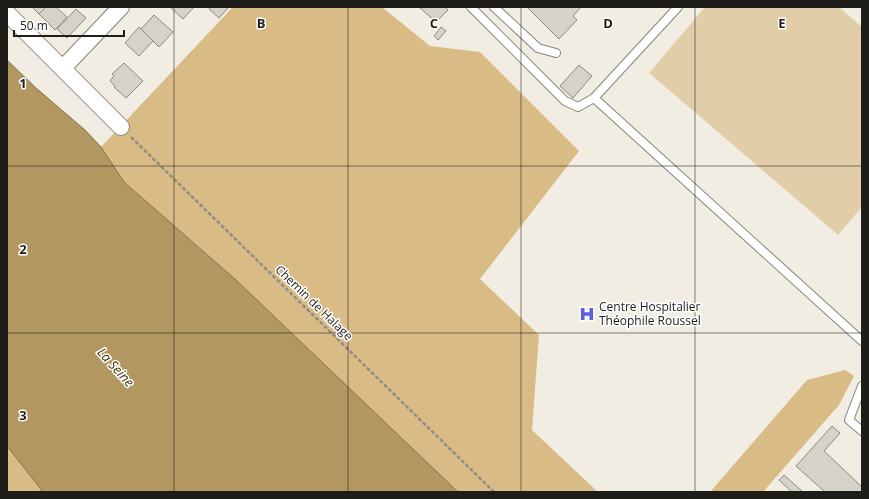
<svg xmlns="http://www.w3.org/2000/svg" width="869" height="499" font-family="'Open Sans',sans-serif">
  <rect width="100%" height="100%" fill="#f2ede3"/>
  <polygon fill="#e1cea9" points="705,7 839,7 862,27 862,207 838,235 649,73"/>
  <g fill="#d9bc85">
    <polygon points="233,7 382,7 430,46 480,52 579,151 480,279 539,335 532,430 598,492 458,492 236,280 124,182 101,147"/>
    <polygon points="845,370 854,376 839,405 763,492 710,492 807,380"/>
    <polygon points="7,446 40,488 42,492 7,492"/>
  </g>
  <polygon fill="#b29760" stroke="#86724b" points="7,60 36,88 85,130 101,147 124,182 236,280 458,492 42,492 40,488 7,446"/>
  <g fill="#d7d2c8" stroke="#8f8a81">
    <polygon points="32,7 46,7 39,14"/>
    <polygon points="46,7 56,7 67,17 55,30 39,14"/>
    <polygon points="170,7 194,7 183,19"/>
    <polygon points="211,7 229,7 219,18 209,9"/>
    <polygon points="419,7 445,7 448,10 436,22"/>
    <polygon points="527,7 581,7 573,16 577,20 559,39"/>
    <polygon points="76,9 86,18 67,38 57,29"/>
    <polygon points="154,15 173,32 159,47 141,29"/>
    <polygon points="139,27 153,41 139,56 125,43"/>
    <polygon points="441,27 446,31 438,40 434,36"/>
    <polygon points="124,63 143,81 126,98 114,87 115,86 110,81 114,76 112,74"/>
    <polygon points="579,65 592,76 573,98 560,86"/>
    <polygon points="832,426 840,433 824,451 862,487 862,492 825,492 796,466"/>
    <polygon points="784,475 803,492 792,492 779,480"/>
  </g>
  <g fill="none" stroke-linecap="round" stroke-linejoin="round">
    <defs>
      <g id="lane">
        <polyline points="471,7 565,101 578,107 594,98 678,7"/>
        <polyline points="494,7 538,48 556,53"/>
        <polyline points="594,98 862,341"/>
        <polyline points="862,386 849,420 862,431"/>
      </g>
      <g id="street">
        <polyline points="7,13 121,127"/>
        <polyline points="63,68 121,7"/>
      </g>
    </defs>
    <use href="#lane" stroke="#89847b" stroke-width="10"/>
    <use href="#street" stroke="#89847b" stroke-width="18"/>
    <polyline stroke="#908d86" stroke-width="2.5" stroke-dasharray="4 2" stroke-linecap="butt" points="131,137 494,492"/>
    <use href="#lane" stroke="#fff" stroke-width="8"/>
    <use href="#street" stroke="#fff" stroke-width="16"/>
  </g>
  <path fill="none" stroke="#1f1d1a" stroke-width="1" stroke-opacity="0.55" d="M174,7V492M348,7V492M521,7V492M695,7V492M7,166H862M7,333H862"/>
  <defs>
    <symbol id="hospital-bare" viewBox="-9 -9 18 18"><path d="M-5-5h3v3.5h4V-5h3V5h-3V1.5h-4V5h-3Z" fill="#5e61d9" stroke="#fff" stroke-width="2.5" paint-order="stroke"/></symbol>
  </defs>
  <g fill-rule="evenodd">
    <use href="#hospital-bare" x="576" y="303" width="22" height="22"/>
  </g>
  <g text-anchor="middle" stroke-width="3" stroke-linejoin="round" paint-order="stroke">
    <g font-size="12" fill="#1f1d1a" stroke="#fff">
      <text transform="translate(314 303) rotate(44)" y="4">Chemin de Halage</text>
    </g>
    <g font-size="12" fill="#1f1d1a" stroke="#fff" text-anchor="start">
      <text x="599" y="311">Centre Hospitalier<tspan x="599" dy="14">Théophile Roussel</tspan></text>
    </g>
    <g font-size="13" font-style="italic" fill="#412e00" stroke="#fff">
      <text transform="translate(116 367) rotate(48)" y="5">La Seine</text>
    </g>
  </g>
  <g font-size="13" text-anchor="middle" font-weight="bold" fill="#1f1d1a" stroke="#fff" stroke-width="3" stroke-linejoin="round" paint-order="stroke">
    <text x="261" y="28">B</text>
    <text x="434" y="28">C</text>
    <text x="608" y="28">D</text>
    <text x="782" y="28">E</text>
    <text x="23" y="88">1</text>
    <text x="23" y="254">2</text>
    <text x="23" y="420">3</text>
  </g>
  <rect width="869" height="499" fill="none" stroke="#1f1d1a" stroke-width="16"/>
  <path d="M14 30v6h110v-6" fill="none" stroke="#1f1d1a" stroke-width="2"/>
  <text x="20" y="30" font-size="12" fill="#1f1d1a" stroke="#ffffff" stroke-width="3" paint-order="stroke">50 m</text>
</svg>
